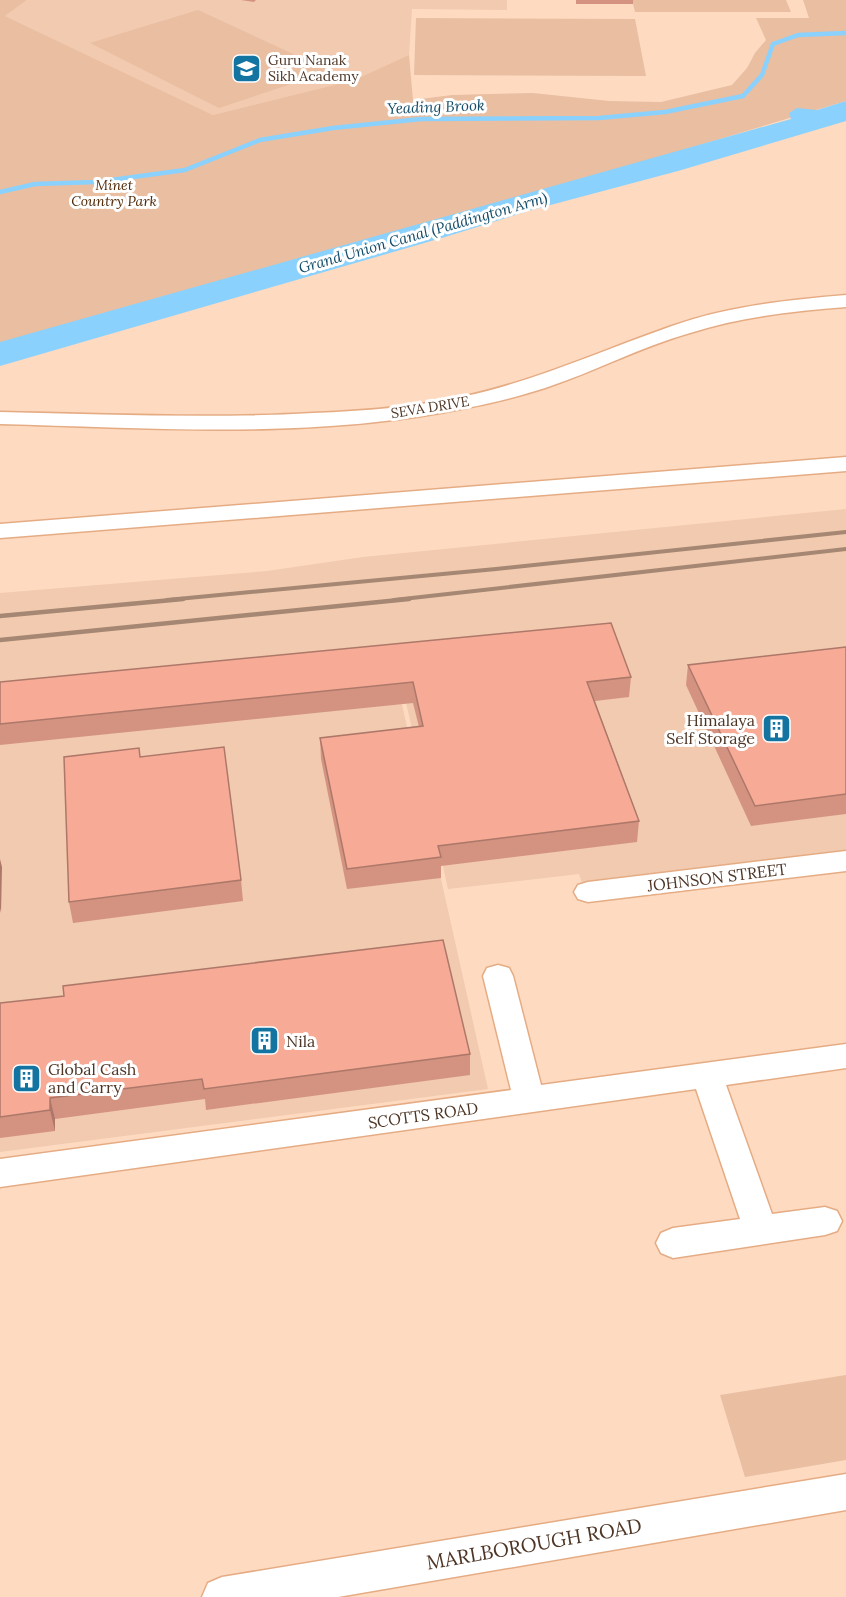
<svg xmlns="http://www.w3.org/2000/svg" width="846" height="1597" font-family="Lora,serif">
  <rect width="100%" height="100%" fill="#fedac1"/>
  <g fill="#f1caaf">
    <polygon points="27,0 507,0 507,10 412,9 409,55 354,80 213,115 5,16"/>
    <polygon points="846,509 846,855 584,889 579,874 448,889 394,649 390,651 488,1089 0,1152 0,593 267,571 363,557"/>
  </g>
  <g fill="#e9bea1">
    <polygon points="0,0 27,0 5,16 213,115 354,80 409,55 413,100 452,95 533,93 609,101 661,102 732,85 747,68 755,53 766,40 756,18 809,18 803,0 846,0 846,101 553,189 0,344"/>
    <polygon points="632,0 786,0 791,12 635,12"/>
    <polygon points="198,10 330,71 219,108 90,43"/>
    <polygon points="416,18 635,19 646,76 414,75"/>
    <polygon points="846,1375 846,1460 745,1477 720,1395"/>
  </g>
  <polygon fill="#8ad2fd" points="846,101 846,121 678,171 528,211 445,237 0,366 0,342 791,119 789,113 797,108 817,110"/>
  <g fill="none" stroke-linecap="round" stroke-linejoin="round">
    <polyline stroke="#8ad2fd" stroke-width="4.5" points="0,192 35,184 96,182 185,170 260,140 333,128 421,119 599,118 665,112 743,96 762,75 773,44 798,35 846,33"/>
    <defs>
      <g id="minor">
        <path d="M846,295V307C793,311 740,317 690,333C640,347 594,372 545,388C520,396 493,403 466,408C313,440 155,428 0,424V412C105,414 208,419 313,413C364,411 416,407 466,396C538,380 603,350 672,326C727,306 788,300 846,295Z"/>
        <polygon points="846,457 846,471 0,538 0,524"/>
        <polygon points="846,851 846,871 588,902 578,899 574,892 578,885 588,882"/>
        <polygon points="498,965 509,968 513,976 541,1085 846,1044 846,1068 726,1085 772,1214 825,1207 837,1211 842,1221 837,1231 825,1235 673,1258 661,1253 656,1243 661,1233 673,1228 740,1219 696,1089 0,1187 0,1159 511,1090 483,976 487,968"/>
        <polygon points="846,1474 846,1510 338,1597 202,1597 208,1583 222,1577"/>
      </g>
    </defs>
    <use href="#minor" stroke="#e5ac84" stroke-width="3"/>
    <use href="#minor" fill="#fff" fill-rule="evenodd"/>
    <g stroke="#a58773" stroke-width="4">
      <polyline points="167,600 496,569 846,532"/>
      <polyline points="394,600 846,549"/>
    </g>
    <g stroke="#a58773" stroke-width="4.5">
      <polyline points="0,616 183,599"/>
      <polyline points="0,640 409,599"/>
    </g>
  </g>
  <g fill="#d49381">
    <polygon points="241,0 256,0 254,2"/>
    <rect x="576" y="0" width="57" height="4"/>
    <polygon points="846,647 846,814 751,826 686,685 688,665"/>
    <polygon points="631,677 629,697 595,701 639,821 637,842 441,866 441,878 347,889 321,759 320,738 419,727 413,703 0,745 0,771 0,682"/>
    <polygon points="140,756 241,880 243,901 73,923 69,902"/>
    <polygon points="64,996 470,1054 470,1075 206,1110 205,1099 55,1119 55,1131 0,1138 0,1003"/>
  </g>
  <g fill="#ad7869">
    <polygon points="0,859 2,867 1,913 0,908"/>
    <polygon points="50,1098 55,1119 55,1131 50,1110"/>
  </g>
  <g fill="#f7ab96" stroke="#ad7869" stroke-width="1.5">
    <polygon points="611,623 631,677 587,682 639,821 438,846 441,857 347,869 320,738 423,726 413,682 0,724 0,682"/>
    <polygon points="846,647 846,794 755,806 688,665"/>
    <polygon points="224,747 241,880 69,902 64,757 139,748 140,757"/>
    <polygon points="443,940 470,1054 204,1089 202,1079 50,1098 50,1110 0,1117 0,1003 64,996 63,986"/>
  </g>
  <defs>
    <symbol id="school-square" viewBox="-11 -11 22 22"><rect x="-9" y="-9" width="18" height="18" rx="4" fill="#1474a1" stroke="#fff"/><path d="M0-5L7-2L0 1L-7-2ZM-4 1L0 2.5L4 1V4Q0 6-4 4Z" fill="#fff"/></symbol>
    <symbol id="building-square" viewBox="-11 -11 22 22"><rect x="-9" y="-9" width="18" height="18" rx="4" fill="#1474a1" stroke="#fff"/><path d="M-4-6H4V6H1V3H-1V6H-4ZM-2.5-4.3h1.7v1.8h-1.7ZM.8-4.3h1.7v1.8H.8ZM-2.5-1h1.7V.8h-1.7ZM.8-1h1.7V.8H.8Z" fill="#fff"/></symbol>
  </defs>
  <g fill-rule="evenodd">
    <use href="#school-square" x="230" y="52" width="33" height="33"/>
    <use href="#building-square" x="760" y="712" width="33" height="33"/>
    <use href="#building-square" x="248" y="1024" width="33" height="33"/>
    <use href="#building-square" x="10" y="1062" width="33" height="33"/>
  </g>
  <g text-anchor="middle" stroke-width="6" stroke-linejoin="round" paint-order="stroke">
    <g font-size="14" fill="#4e3626" stroke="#fff" text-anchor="start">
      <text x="268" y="65">Guru Nanak<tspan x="268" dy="16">Sikh Academy</tspan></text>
    </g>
    <g font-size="14" font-style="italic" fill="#4f2704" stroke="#fff">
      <text x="114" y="190">Minet<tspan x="114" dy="16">Country Park</tspan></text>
    </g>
    <g font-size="14" fill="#4e3626" stroke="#fff">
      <text transform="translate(430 407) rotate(-9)" y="5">SEVA DRIVE</text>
    </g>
    <g font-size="15" font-style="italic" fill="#134c69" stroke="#fff">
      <text transform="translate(436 107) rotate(-2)" y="5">Yeading Brook</text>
      <text transform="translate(423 233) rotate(-16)" y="5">Grand Union Canal (Paddington Arm)</text>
    </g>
    <g font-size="16" fill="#4e3626" stroke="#fff" text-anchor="start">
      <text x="755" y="726" text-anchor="end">Himalaya<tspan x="755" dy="18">Self Storage</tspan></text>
      <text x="286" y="1047">Nila</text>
      <text x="48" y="1075">Global Cash<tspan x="48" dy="18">and Carry</tspan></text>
    </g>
    <g font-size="16" fill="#4e3626" stroke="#fff">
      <text transform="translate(717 877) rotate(-7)" y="6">JOHNSON STREET</text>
      <text transform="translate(423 1115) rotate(-8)" y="6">SCOTTS ROAD</text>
    </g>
    <g font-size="20" fill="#4e3626" stroke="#fff">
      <text transform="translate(534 1544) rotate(-10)" y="7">MARLBOROUGH ROAD</text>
    </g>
  </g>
</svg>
